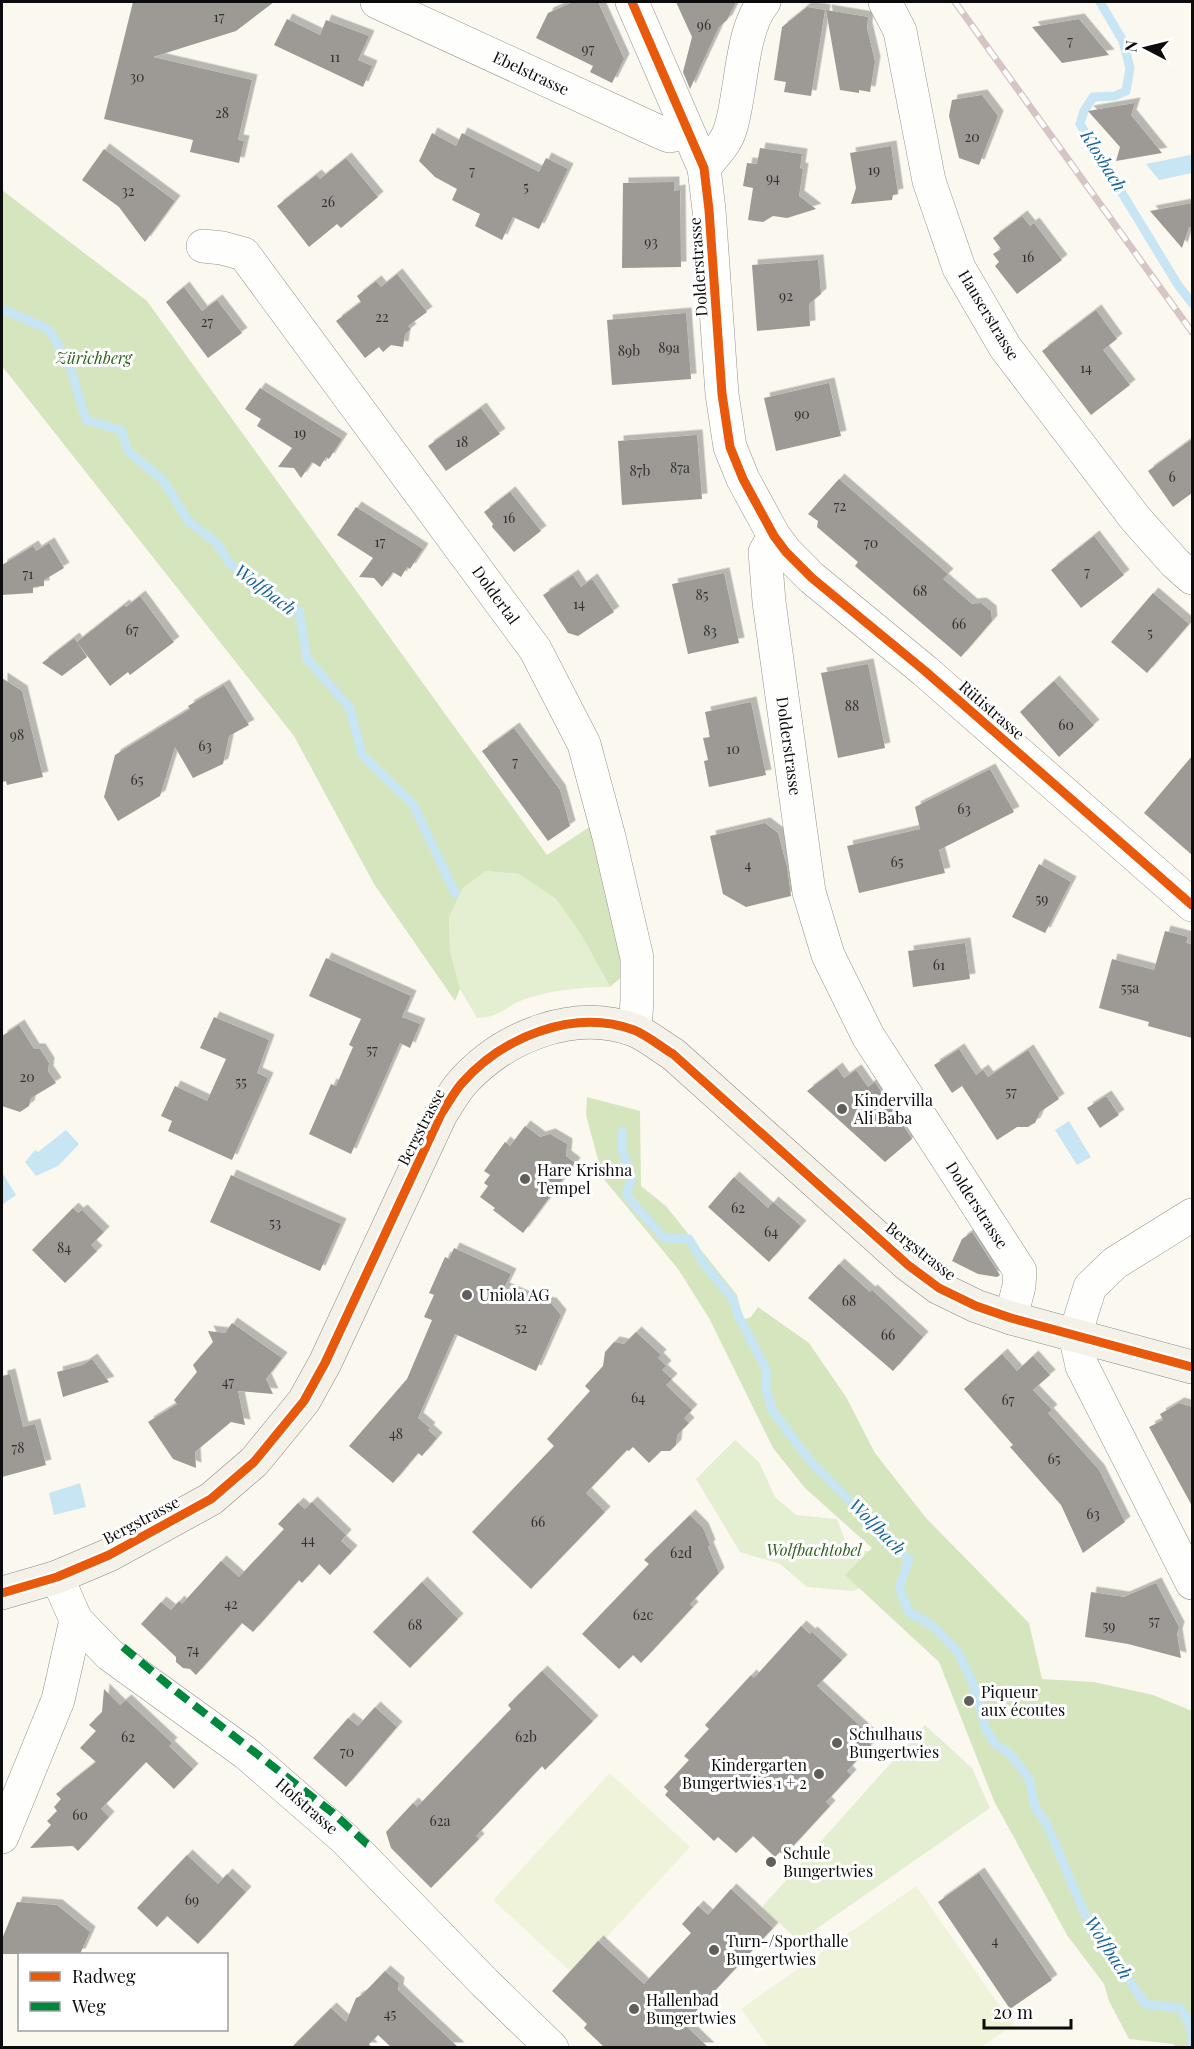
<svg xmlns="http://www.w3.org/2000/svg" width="1194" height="2049" font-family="'Playfair Display',serif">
  <defs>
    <filter id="shadow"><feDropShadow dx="5.5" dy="-5.5" stdDeviation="0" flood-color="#0004"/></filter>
  </defs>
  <rect width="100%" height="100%" fill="#fbf8f0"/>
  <g fill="#e4efd1">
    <path d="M486,871L519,874L556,899L582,936L610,987C581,987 553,990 525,999C506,1006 499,1018 477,1018L460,989L450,951L449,917L463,888Z"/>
    <polygon points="735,1440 759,1462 775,1497 796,1515 837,1519 849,1551 880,1551 890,1578 853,1591 807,1587 780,1564 740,1552 696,1479"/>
    <polygon points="925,1725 972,1768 990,1808 799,1941 762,1907"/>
  </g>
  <g fill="#d5e6be">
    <polygon points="2,190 147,301 547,855 594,824 625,974 610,987 582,936 556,899 519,874 486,871 463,888 449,917 450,951 460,989 455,1001 374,884 294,736 2,366"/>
    <polygon points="587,1097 640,1111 641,1186 666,1206 737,1295 743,1320 751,1317 758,1307 809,1343 846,1397 875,1453 926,1518 1029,1623 1042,1679 1094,1682 1153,1695 1192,1711 1192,2047 1176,2047 1173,2044 1129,2039 1109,2001 1104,1984 1067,1935 994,1801 939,1662 845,1575 872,1548 805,1488 773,1448 709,1318 678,1269 603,1178 586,1115"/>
  </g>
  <g fill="#eef3da">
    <polygon points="610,1773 690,1847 604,1940 601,1938 570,1971 493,1900"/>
    <polygon points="916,1886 1013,2025 981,2047 768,2047 741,2009"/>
  </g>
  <g fill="#c8e5f3">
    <polygon points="1190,155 1192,158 1192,173 1159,180 1146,164"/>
    <polygon points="1069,1121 1091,1157 1077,1165 1055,1130"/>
    <polygon points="66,1130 79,1144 58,1166 36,1176 25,1162 35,1150 38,1152"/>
    <polygon points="3,1174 16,1195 2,1205 2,1175"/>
    <polygon points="80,1483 86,1507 54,1515 49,1493"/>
  </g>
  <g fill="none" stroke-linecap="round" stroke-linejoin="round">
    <g stroke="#c8e5f3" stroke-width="9">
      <polyline points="1100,2 1123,41 1130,68 1126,91 1115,96 1093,97 1084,111 1080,124 1178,285 1192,303"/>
      <polyline points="2,309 48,329 68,360 86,420 121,430 128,451 163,480 189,522 217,543 230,564 299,611 307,659 350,708 362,755 413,804 455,893"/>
      <path d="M622,1132V1150L632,1177L626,1195L664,1238L689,1239L705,1265L732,1298L739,1317L766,1369V1388L772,1410L810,1461L909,1560L899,1588L909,1612L933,1626L958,1652L973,1684L986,1729L995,1744L1008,1752L1029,1778L1035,1807L1047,1825L1085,1914L1145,2004L1180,2008C1189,2020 1192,2028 1192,2043"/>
    </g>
  </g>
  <g fill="#9d9a96" filter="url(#shadow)">
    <polygon points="133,2 274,2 236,31 153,57 252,80 238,140 244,141 239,163 190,152 193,140 104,119"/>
    <polygon points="573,2 598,2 624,59 612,83 590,72 593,66 536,38 548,13"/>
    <polygon points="676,2 736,2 727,20 719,27 690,89 683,72 692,37"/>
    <polygon points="807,7 825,10 811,96 784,92 786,82 774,80 782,27"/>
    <polygon points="826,10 868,17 867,28 875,62 870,92 859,90 859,93 840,90"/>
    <polygon points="287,19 320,35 326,20 369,36 358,60 372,66 363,87 274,45"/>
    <polygon points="1079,19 1109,55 1062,63 1032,27"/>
    <polygon points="982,95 998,116 979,165 959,158 949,116 952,100"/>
    <polygon points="1135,103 1131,115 1162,153 1116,161 1120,147 1088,111"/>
    <polygon points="432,133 456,146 462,133 539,172 546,158 568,169 539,229 513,217 502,240 475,226 480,214 452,200 457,189 435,177 419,161"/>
    <polygon points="891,146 898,194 893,195 892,200 851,204 856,188 850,153"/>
    <polygon points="760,148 802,154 800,168 803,169 799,196 816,209 787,218 773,216 763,222 748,220 753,188 743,186 747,163 757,164"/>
    <polygon points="104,149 175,201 145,242 119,207 82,180"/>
    <polygon points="346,158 378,197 341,228 337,224 309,247 277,206 316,175 320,179"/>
    <polygon points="674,182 674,191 680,190 681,267 622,268 623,183"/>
    <polygon points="1192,203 1192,227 1189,227 1182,248 1150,211"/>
    <polygon points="1022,216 1030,226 1034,223 1062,260 1017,294 995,266 999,262 993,254 1001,249 993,238"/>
    <polygon points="818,260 821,294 809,304 810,326 757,331 752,265"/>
    <polygon points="397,274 427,312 408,326 411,329 405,334 403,347 391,345 383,352 379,347 365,358 336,321 361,302 357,296 376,281 381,287"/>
    <polygon points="184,287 202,311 217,300 242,333 208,358 166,302"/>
    <polygon points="1096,310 1117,339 1103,350 1130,385 1091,415 1042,351"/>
    <polygon points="686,313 691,379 612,385 607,320"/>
    <polygon points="829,383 841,436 776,451 764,398"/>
    <polygon points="260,388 342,439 329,459 326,457 320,467 312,462 301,478 294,468 278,467 292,448 257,426 261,419 245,409"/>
    <polygon points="481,408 500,434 446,471 428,446"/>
    <polygon points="697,435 702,499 622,505 618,441"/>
    <polygon points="1192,439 1192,493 1173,507 1148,471"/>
    <polygon points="839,479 948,574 943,579 972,604 981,603 991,611 992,621 961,657 855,566 858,562 817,527 818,521 808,514"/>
    <polygon points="510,492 541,531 514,552 492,527 493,524 484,512"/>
    <polygon points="356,507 423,549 410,569 407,567 401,577 393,572 382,587 374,578 359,577 373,558 337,535"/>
    <polygon points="1094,536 1124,575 1081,608 1051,570"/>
    <polygon points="49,543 64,568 44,580 44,586 33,587 33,593 2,595 2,565 33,546 36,551"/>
    <polygon points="724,573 739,643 688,654 672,584"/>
    <polygon points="573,575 581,587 592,579 614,612 578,636 568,633 543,595"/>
    <polygon points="1153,593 1189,624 1147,673 1111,642"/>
    <polygon points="140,596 174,642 130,675 128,672 110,686 77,642 124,605 126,607"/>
    <polygon points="74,638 87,657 62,676 42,663"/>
    <polygon points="868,664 885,748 838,758 821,673"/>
    <polygon points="2,678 22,691 43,777 7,785 6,781 2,782"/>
    <polygon points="1054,681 1094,725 1059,757 1020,712"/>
    <polygon points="224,685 249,725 229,736 223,764 193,778 175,747 160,796 118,821 104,797 115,755 190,709 188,706"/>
    <polygon points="751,702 766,775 709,787 704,761 708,760 703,738 710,737 705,712"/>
    <polygon points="514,728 560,790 570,826 548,841 482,751"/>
    <polygon points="1192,756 1192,855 1144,813"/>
    <polygon points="990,769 1014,812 939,850 945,873 859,893 847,846 920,829 915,807"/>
    <polygon points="765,823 778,833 787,867 791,896 746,907 723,894 710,836"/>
    <polygon points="1039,864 1071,882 1045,933 1012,917"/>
    <polygon points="1165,931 1188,937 1186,943 1192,944 1192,1038 1148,1026 1149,1022 1099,1008 1112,959 1154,970"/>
    <polygon points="965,943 970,979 913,987 908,951"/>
    <polygon points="326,958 411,996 402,1017 420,1024 410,1048 400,1043 351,1154 309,1134 331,1084 336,1086 353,1047 349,1045 361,1019 309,996"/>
    <polygon points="214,1017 269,1040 257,1073 268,1078 232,1160 168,1131 172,1121 161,1116 175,1086 207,1101 226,1059 200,1048"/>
    <polygon points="19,1025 34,1049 40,1049 49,1063 48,1071 56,1083 31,1098 29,1106 20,1112 2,1106 2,1036"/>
    <polygon points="959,1049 976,1075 983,1070 988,1077 1028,1050 1059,1099 1040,1112 1035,1123 1031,1125 1028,1127 1017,1127 997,1140 962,1086 952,1093 934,1065"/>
    <polygon points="837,1068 844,1078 856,1070 868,1087 875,1082 912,1139 885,1162 807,1091"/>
    <polygon points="1106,1096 1119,1115 1100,1128 1087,1108"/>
    <polygon points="525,1126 540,1137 550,1134 567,1144 566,1156 575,1163 523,1233 493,1210 495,1208 480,1197 488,1186 484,1183 490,1175 484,1171 505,1142 510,1146"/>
    <polygon points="231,1175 341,1224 320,1271 210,1222"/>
    <polygon points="734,1177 768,1208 773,1202 801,1226 769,1262 708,1207"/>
    <polygon points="73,1208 78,1213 82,1210 104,1232 91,1245 97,1251 65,1283 32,1250"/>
    <polygon points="972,1232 1000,1275 997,1277 978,1274 952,1261 962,1239"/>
    <polygon points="454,1248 511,1274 504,1288 535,1301 551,1303 561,1315 536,1371 455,1334 418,1418 430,1428 428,1430 437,1438 422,1456 418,1453 393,1483 349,1446 407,1379 432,1320 424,1317 434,1295 429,1293 445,1257 449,1259"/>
    <polygon points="839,1264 870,1292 872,1290 923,1337 893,1371 808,1298"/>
    <polygon points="232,1323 282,1358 266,1379 273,1394 238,1391 245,1425 231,1422 195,1452 196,1468 173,1459 148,1422 177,1404 174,1400 197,1372 193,1365 213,1342 208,1331 225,1333"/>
    <polygon points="636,1332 661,1355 658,1358 666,1366 662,1370 672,1379 666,1385 692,1410 684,1418 689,1423 677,1435 676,1445 670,1451 661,1451 649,1463 633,1447 629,1451 627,1450 586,1493 605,1512 531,1589 472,1532 554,1446 547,1439 590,1391 585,1386 603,1366 605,1352 614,1342 624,1344"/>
    <polygon points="1002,1354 1017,1371 1033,1356 1050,1375 1033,1390 1052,1410 1048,1413 1099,1470 1125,1522 1083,1553 1061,1505 1010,1447 1013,1445 964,1389"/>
    <polygon points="92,1359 109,1382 63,1397 57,1372 83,1365"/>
    <polygon points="10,1374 23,1427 35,1424 46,1465 2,1477 2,1376"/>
    <polygon points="1179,1403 1192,1407 1192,1506 1149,1427 1163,1420 1160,1414"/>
    <polygon points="312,1502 344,1533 346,1535 341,1541 352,1551 330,1575 319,1564 302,1583 299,1580 253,1632 242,1623 196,1675 190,1669 183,1668 176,1662 176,1657 141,1624 161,1602 171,1610 179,1601 182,1604 221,1561 239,1577 284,1529 278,1524 298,1503 305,1509"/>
    <polygon points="690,1515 703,1528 710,1545 708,1547 719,1573 690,1604 693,1607 641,1663 633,1655 619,1669 582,1634 649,1564 644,1560"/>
    <polygon points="422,1582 458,1619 410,1668 373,1632"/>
    <polygon points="1156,1583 1179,1627 1177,1634 1181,1658 1128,1644 1085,1637 1091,1592 1124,1597"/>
    <polygon points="801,1626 810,1634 812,1632 842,1660 817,1686 871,1736 867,1741 871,1745 847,1771 851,1775 826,1802 830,1806 784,1856 780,1852 775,1857 753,1836 736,1853 718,1837 714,1841 665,1795 668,1791 664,1787 689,1760 684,1756 709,1729 705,1725 751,1675 754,1678"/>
    <polygon points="542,1671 593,1721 545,1770 542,1766 476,1836 479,1839 431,1888 391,1848 386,1832 413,1803 417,1807 511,1709 508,1705"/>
    <polygon points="104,1689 120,1705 126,1700 172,1743 169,1746 193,1769 174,1789 146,1762 101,1809 109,1817 78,1851 73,1846 30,1848 51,1825 47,1821 57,1811 54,1807 61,1799 56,1794 96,1762 80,1748 96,1731 89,1725 102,1712"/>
    <polygon points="375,1707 397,1727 346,1787 313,1758 348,1718 358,1726"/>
    <polygon points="187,1855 218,1884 227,1874 246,1892 198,1944 167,1916 157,1927 137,1908"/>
    <polygon points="979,1873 1052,1980 1010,2009 938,1902"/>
    <polygon points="731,1889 773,1928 684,2024 709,2048 605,2048 584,2028 587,2024 552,1991 598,1941 644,1984 691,1933 682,1924 698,1906 708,1915"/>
    <polygon points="17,1902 57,1905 90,1932 80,1954 2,1954 2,1939"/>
    <polygon points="385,1971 399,1983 398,1990 459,2048 392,2048 378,2035 369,2044 372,2048 291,2048 331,2008 346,2022 356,1998 362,1995"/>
  </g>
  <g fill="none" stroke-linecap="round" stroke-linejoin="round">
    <defs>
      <g id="street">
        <polyline points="377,2 653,129 669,136 687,133"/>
        <polyline points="632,2 704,168 709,210 722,394 730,447 743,479 774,536 786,552 812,578 925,671 1192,905"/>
        <polyline points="885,2 900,31 929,181 959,268 1005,347 1135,518 1175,563 1192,578"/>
        <path d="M704,168C712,157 726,144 730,130C742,94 740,31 764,2"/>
        <polyline points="203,246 222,248 244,254 535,649 584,744 609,837 637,958 637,1000 635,1030"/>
        <polyline points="774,536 765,552 769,602 809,892 828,955 868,1036 1020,1271 1019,1286 1011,1318"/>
        <polyline points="1192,1215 1115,1263 1090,1287 1075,1335 1082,1366 1192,1583"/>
        <polyline points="57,1577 76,1620 110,1655 247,1754 345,1839 485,1983 552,2048"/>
        <polyline points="2,1837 58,1700 76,1620"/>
      </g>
      <path id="secondary" d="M2,1593L57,1577L109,1555L211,1499L254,1462L304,1401L325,1363L441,1114C448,1104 454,1092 462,1083C503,1037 573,1008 634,1030C647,1035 661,1047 673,1054L908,1265L939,1288L976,1306L1011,1318L1192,1367"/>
    </defs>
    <use href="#street" stroke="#94928f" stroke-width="34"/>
    <use href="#secondary" stroke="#8a8985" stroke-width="34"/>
    <use href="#street" stroke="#fefefd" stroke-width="33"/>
    <use href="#secondary" stroke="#f4f2e8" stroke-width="33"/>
    <defs>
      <polyline id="rail" points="955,2 1192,332"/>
    </defs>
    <use href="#rail" stroke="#d6c5c5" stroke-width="7"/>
    <use href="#rail" stroke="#fff" stroke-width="4.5" stroke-dasharray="14" stroke-linecap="butt"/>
    <polyline stroke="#00873e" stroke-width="8" stroke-dasharray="15 8" stroke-linecap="butt" points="123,1647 172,1688 333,1813 367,1844 374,1847"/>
    <defs>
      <g id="cycleway">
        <polyline points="632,2 704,168 709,210 722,394 730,447 743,479 774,536 786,552 812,578 925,671 1192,905"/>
        <path d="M2,1593L57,1577L109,1555L211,1499L254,1462L304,1401L325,1363L441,1114C448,1104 454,1092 462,1083C503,1037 573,1008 634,1030C647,1035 661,1047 673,1054L908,1265L939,1288L976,1306L1011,1318L1192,1367"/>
      </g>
    </defs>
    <use href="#cycleway" stroke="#fff" stroke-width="13"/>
    <use href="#cycleway" stroke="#e8590c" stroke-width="9"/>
  </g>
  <g fill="#605f5c" stroke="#fff" stroke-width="2">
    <circle cx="842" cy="1109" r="6"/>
    <circle cx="525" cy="1179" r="6"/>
    <circle cx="467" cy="1295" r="6"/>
    <circle cx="969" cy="1701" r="6"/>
    <circle cx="837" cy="1743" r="6"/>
    <circle cx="819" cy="1774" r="6"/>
    <circle cx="771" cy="1862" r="6"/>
    <circle cx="714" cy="1950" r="6"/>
    <circle cx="634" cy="2009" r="6"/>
  </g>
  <g text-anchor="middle" stroke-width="6" stroke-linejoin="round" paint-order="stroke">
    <g font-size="14" fill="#30302e">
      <text x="219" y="22">17</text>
      <text x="704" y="30">96</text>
      <text x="1070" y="46">7</text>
      <text x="588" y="54">97</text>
      <text x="335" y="62">11</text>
      <text x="137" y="82">30</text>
      <text x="222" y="118">28</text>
      <text x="972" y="142">20</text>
      <text x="874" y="175">19</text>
      <text x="472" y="176">7</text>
      <text x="773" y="183">94</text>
      <text x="526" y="192">5</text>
      <text x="128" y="196">32</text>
      <text x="328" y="207">26</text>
      <text x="651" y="247">93</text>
      <text x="1028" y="262">16</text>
      <text x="786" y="301">92</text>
      <text x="382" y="322">22</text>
      <text x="207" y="327">27</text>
      <text x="669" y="353">89a</text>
      <text x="629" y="356">89b</text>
      <text x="1086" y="373">14</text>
      <text x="802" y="419">90</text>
      <text x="300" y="438">19</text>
      <text x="462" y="447">18</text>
      <text x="680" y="473">87a</text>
      <text x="640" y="476">87b</text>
      <text x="1172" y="482">6</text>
      <text x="840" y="511">72</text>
      <text x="509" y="523">16</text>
      <text x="380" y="547">17</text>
      <text x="871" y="548">70</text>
      <text x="1087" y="577">7</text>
      <text x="28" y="579">71</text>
      <text x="920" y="596">68</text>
      <text x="702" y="600">85</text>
      <text x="579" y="609">14</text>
      <text x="959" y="629">66</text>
      <text x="132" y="635">67</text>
      <text x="710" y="636">83</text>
      <text x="1150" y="638">5</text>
      <text x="852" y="711">88</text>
      <text x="1066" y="730">60</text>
      <text x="17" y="740">98</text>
      <text x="205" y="751">63</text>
      <text x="733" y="754">10</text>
      <text x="515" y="767">7</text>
      <text x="137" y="785">65</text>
      <text x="964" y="814">63</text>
      <text x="897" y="867">65</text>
      <text x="748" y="870">4</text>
      <text x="1042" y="904">59</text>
      <text x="939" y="970">61</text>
      <text x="1130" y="993">55a</text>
      <text x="372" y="1055">57</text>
      <text x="27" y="1082">20</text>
      <text x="241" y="1087">55</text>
      <text x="1011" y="1097">57</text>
      <text x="738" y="1213">62</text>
      <text x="275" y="1228">53</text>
      <text x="771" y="1237">64</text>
      <text x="64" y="1253">84</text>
      <text x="849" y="1306">68</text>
      <text x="521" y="1333">52</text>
      <text x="888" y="1340">66</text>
      <text x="228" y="1387">47</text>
      <text x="638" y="1403">64</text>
      <text x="1008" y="1405">67</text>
      <text x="396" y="1439">48</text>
      <text x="18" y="1453">78</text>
      <text x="1054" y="1464">65</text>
      <text x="1093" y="1519">63</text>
      <text x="538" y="1527">66</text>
      <text x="308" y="1545">44</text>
      <text x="681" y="1558">62d</text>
      <text x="231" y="1609">42</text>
      <text x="643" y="1620">62c</text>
      <text x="1154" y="1626">57</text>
      <text x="415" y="1630">68</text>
      <text x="1109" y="1631">59</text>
      <text x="193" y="1655">74</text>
      <text x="128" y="1742">62</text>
      <text x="526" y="1742">62b</text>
      <text x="347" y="1757">70</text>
      <text x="80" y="1820">60</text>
      <text x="440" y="1826">62a</text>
      <text x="192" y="1905">69</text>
      <text x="995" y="1946">4</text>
      <text x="390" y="2019">45</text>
    </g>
    <g font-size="16" fill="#0c0c0c" stroke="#fff">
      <text transform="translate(531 73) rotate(25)" y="6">Ebelstrasse</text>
      <text transform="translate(698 267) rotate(-94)" y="6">Dolderstrasse</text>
      <text transform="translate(989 315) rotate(59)" y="6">Hauserstrasse</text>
      <text transform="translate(496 595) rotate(54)" y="6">Doldertal</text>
      <text transform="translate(992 710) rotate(41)" y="6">Rütistrasse</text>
      <text transform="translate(789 746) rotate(82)" y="6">Dolderstrasse</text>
      <text transform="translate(421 1127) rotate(-63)" y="6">Bergstrasse</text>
      <text transform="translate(977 1205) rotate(57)" y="6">Dolderstrasse</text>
      <text transform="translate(921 1251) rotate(38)" y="6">Bergstrasse</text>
      <text transform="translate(141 1520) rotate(-28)" y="6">Bergstrasse</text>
      <text transform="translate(307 1806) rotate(41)" y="6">Hofstrasse</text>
    </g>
    <g font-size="16" font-style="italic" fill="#2e621e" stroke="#fff">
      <text x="94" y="364">Zürichberg</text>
      <text x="814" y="1556">Wolfbachtobel</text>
    </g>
    <g font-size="16" fill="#0c0c0c" stroke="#fff" text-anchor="start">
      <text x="854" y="1106">Kindervilla<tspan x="854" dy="18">Ali Baba</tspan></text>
      <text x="537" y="1176">Hare Krishna<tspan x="537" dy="18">Tempel</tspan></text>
      <text x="479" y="1301">Uniola AG</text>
      <text x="981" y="1698">Piqueur<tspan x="981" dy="18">aux écoutes</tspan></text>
      <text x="849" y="1740">Schulhaus<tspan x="849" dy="18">Bungertwies</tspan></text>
      <text x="807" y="1771" text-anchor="end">Kindergarten<tspan x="807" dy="18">Bungertwies 1 + 2</tspan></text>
      <text x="783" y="1859">Schule<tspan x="783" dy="18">Bungertwies</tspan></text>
      <text x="726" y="1947">Turn-/Sporthalle<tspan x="726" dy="18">Bungertwies</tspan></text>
      <text x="646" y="2006">Hallenbad<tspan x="646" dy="18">Bungertwies</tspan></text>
    </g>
    <g font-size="18" font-style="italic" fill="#19669a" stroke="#fff">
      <text transform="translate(1103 161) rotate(58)" y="6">Klosbach</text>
      <text transform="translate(265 590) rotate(37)" y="6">Wolfbach</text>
      <text transform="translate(877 1527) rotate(45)" y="6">Wolfbach</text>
      <text transform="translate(1108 1948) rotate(57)" y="6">Wolfbach</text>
    </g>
  </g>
  <rect width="1194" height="2049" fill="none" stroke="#0c0c0c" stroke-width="6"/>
  <rect x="18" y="1953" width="210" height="78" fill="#ffffff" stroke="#9e9e9e" stroke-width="1.5"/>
  <rect x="30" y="1972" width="30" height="9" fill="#e8590c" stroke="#9e9e9e" stroke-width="1.5"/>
  <text x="72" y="1983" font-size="18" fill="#0c0c0c">Radweg</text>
  <rect x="30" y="2002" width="30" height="9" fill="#00873e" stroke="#9e9e9e" stroke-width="1.5"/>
  <text x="72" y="2013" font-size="18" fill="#0c0c0c">Weg</text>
  <g transform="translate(1146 48) rotate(277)" stroke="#ffffff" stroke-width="4.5" paint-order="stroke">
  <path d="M0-4.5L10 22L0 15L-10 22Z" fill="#0c0c0c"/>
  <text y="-9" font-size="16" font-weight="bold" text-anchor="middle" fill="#0c0c0c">N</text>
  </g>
  <path d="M984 2019v9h87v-9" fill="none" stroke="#0c0c0c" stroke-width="3"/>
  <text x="993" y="2019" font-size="18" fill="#0c0c0c" stroke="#ffffff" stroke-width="4.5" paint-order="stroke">20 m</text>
</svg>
